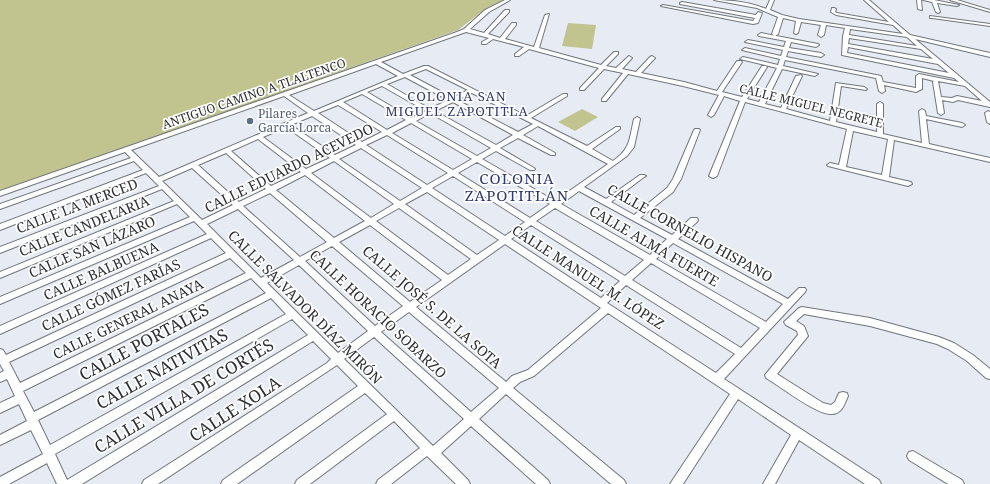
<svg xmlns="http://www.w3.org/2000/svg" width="990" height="484" font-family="'Noto Serif',serif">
  <rect width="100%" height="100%" fill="#e7ecf4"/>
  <g fill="#c1c48e">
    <polygon points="0,0 504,0 488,7 458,30 0,191"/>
    <polygon points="568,23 596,25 592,49 562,46"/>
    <polygon points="582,109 598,117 575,131 558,122"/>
  </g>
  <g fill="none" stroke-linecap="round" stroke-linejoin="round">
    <defs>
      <g id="minor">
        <path d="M505,0H510L489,12L470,29L484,33L505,10H509V12L488,34L500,38L512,23H516V25L505,39L534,47L545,15L549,14L539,48L601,65L614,52H618V54L606,66L616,68L629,56L632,58L622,69L636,72L650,57L652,56L655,58L641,73L684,82L717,91L737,61H741L742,62L722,92L742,97L762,66H766L767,67L747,99L759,102L777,68L740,59L743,57L778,65L780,59L742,50L745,48L781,56L783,50L745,42L748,40L784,47L786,41L759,36L758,35L761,33L818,44L819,45L816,47L791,42L789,48L821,53L824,55L821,57L788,51L786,57L881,76L883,82L916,88V76L919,74L959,82L954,78L842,55L843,36L845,28L826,25L824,35L821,37L818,35L821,25L801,22L798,33L796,34L794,33L796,21L783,18L778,34L775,36L772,34L778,17L757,8L714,0C731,0 750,2 766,9L770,0H774L770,10L782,15L799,19L903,34L893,25L836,15L831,12L832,8H834L836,9L835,12L837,13L889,22L864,0H869L910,35L990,53V57L915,39L990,102V107L958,100L953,102L942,100L944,113L941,115L938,113L933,82L934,81L922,78V89L916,92L884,85L885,91L882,93L879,91L876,78L785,60L783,66L818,74L815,76L782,69L765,104L781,108L796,76L801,75L802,76L786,109L830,121L836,83L864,87L867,89L866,90L841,86L836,122L877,132V104L880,102L883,104V134L922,143L919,111L922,109L925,111L926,116L962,123L965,125L962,127L926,119L929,144L990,158V162L894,140L889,177L911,182L912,184L908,186L828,166L827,165L830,163L839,165L847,129L745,102L717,176L713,178L709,176L740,101L724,96L714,115L711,117L708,115L719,95L683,86L628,74L606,101H602V99L623,73L604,69L584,90H580V88L599,68L529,49L519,56H515V54L524,47L493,39L486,44H482V42L489,38L466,32L381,62L403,74L424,66H428L526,116L563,94H567V96L531,118L587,146L616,127H620V129L592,149L613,161C631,148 629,140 634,119L637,117L639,118L640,119L634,147L627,156L584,187L606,199L640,175H644L646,176L644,177L611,202L634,215L667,188L673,179L694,130L695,129H699L700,130L681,179L673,192L640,218L672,235L691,218H697L698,220L697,222L678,239L788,299L799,288H805L806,290L805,292L724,379L879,480L881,484H865L799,440L775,484H763L791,435L738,399L683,484H670L730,394L608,313L534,376L520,382L513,388L624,480L626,484H611L506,394L479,419L548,480L550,484H536L471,426L441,453L468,480L470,484H456L427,456L391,484H376L378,480L420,448L394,421L310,484H295L297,480L387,414L365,393L237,484H221L223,480L358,386L337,365L158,484H142L144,480L327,363L331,359L313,341L82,484H57L47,463L9,484H0V477L43,454L31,430L0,445V435L27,421L19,404L0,413V403L15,396L7,379L0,382V373L4,371L0,364V349L3,350L6,355L226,253L211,238L0,334V326L207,234L194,221L0,304V297L190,217L177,204L0,278V272L174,201L162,189L0,253V247L159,186L146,173L0,230V224L143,170L134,161L0,209V204L131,158L125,152L0,196V191L457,32L464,29L485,10ZM850,29L907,37L917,46L849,35ZM849,38L921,49L933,59L848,44ZM848,47L938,64L949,73L847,53ZM376,64L398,76L314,111L289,95ZM426,69L468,90L453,98L410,75ZM405,77L448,100L430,109L387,84ZM938,81L965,86L982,101L957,96L952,98L941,97ZM382,86L426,111L411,118L367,92ZM472,93L533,124L518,132L457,100ZM362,94L406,120L387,130L343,102ZM284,96L308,113L159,177L131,150ZM453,102L513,135L496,145L435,111ZM338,105L382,132L362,142L318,113ZM430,113L491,148L477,156L416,121ZM312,116L356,145L335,155L291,125ZM411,123L472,159L453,170L392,133ZM538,126L608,164L555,201L482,159L496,151L530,170H534L535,169L534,168L500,148L518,138L551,155H555V153L523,135ZM286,127L330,158L306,169L263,137ZM853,131L888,139L882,175L846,167ZM387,135L448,173L427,185L366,145ZM258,139L301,172L271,186L231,151ZM361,148L422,188L400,201L339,159ZM226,153L266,189L239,202L198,165ZM334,161L394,204L371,218L311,173ZM477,162L550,204L530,218L458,173ZM192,168L233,205L202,220L162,181ZM305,175L365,221L334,238L276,190ZM453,176L525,222L505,236L432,188ZM579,191L667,239L650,255L561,204ZM427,192L499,240L477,255L405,204ZM270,193L327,242L300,257L243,206ZM399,208L471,259L448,275L376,221ZM555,208L644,260L625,276L536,221ZM238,209L294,260L261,278L207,224ZM370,225L442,280L410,302L339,242ZM531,225L620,281L601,298L511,239ZM673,243L783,304L766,322L656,259ZM505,244L601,308L528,370L512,376L506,382L416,307ZM332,246L403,306L375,326L305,261ZM230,258L246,273L20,383L9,362ZM651,263L760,328L741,348L632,280ZM299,265L368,331L338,353L267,283ZM251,278L266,293L34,412L23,391ZM626,285L735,354L716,373L607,303ZM271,298L286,314L50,445L38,420ZM409,312L499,388L471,412L381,332ZM292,319L308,335L67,480L55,454ZM374,337L464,419L433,446L344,359Z"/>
        <polygon points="917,0 921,0 922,10 918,9"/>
        <polygon points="923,0 934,0 959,5 957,6 937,3 940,12 938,13 936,12 932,2"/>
        <polygon points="950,0 957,0 990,10 990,12"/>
        <polygon points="682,2 756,15 758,12 762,13 758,23 753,24 661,6 663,5 753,21 755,18 680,4 680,3"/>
        <polygon points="930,16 990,24 990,26 932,18 930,18"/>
        <polygon points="988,111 990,112 990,124 987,122 985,113"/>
        <path d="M802,307L870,318L939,337L954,343L973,355L990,369V379L986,378L967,361L948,349L937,344L870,326L804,314L796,321L804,326L808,336L777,374L823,403L831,405L835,402L839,393L843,392L847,393L848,396C845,403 842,414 832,414C818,416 780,386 766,378L765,375L798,335L797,331L786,325L784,322L799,308Z"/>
        <polygon points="913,451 962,480 964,484 948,484 909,460 907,456 909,452"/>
      </g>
    </defs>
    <use href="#minor" stroke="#71767c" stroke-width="2"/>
    <use href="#minor" fill="#fff" fill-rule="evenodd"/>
  </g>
  <circle fill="#5c6f8a" stroke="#fff" stroke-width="1.5" cx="250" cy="121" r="4"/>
  <g text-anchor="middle" stroke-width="3.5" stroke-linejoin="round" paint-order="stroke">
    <g font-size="12" fill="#2e3033" stroke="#fff">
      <text transform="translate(254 94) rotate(-19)" y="4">ANTIGUO CAMINO A TLALTENCO</text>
      <text transform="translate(811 106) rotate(14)" y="4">CALLE MIGUEL NEGRETE</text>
    </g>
    <g font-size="12" fill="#4e5e75" stroke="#fff" text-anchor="start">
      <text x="258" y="118">Pilares<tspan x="258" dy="14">García Lorca</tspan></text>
    </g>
    <g font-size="13" letter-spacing="1" fill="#2d3973" stroke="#fff">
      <text x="457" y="101">COLONIA SAN<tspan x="457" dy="15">MIGUEL ZAPOTITLA</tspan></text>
    </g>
    <g font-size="14" fill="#2e3033" stroke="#fff">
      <text transform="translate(289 168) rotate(-26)" y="5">CALLE EDUARDO ACEVEDO</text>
      <text transform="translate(77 206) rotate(-21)" y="5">CALLE LA MERCED</text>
      <text transform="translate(84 226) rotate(-22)" y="5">CALLE CANDELARIA</text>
      <text transform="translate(690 233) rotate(29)" y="5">CALLE CORNELIO HISPANO</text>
      <text transform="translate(654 246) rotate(30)" y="5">CALLE ALMA FUERTE</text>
      <text transform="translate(92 247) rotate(-23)" y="5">CALLE SAN LÁZARO</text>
      <text transform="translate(101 271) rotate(-24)" y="5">CALLE BALBUENA</text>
      <text transform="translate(588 277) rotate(33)" y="5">CALLE MANUEL M. LÓPEZ</text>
      <text transform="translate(111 295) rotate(-25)" y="5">CALLE GÓMEZ FARÍAS</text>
      <text transform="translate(305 307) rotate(45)" y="5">CALLE SALVADOR DÍAZ MIRÓN</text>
      <text transform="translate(432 307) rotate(41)" y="5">CALLE JOSÉ S. DE LA SOTA</text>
      <text transform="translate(378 314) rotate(43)" y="5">CALLE HORACIO SOBARZO</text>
      <text transform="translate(128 319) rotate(-26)" y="5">CALLE GENERAL ANAYA</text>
    </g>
    <g font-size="15" letter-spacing="1" fill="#2d3973" stroke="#fff">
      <text x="517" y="184">COLONIA<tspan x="517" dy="17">ZAPOTITLÁN</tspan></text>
    </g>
    <g font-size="17" fill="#2e3033" stroke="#fff">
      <text transform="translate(144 342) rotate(-28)" y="6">CALLE PORTALES</text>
      <text transform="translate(162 369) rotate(-29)" y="6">CALLE NATIVITAS</text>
      <text transform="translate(184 396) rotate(-31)" y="6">CALLE VILLA DE CORTÉS</text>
      <text transform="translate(235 409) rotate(-33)" y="6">CALLE XOLA</text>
    </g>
  </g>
</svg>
